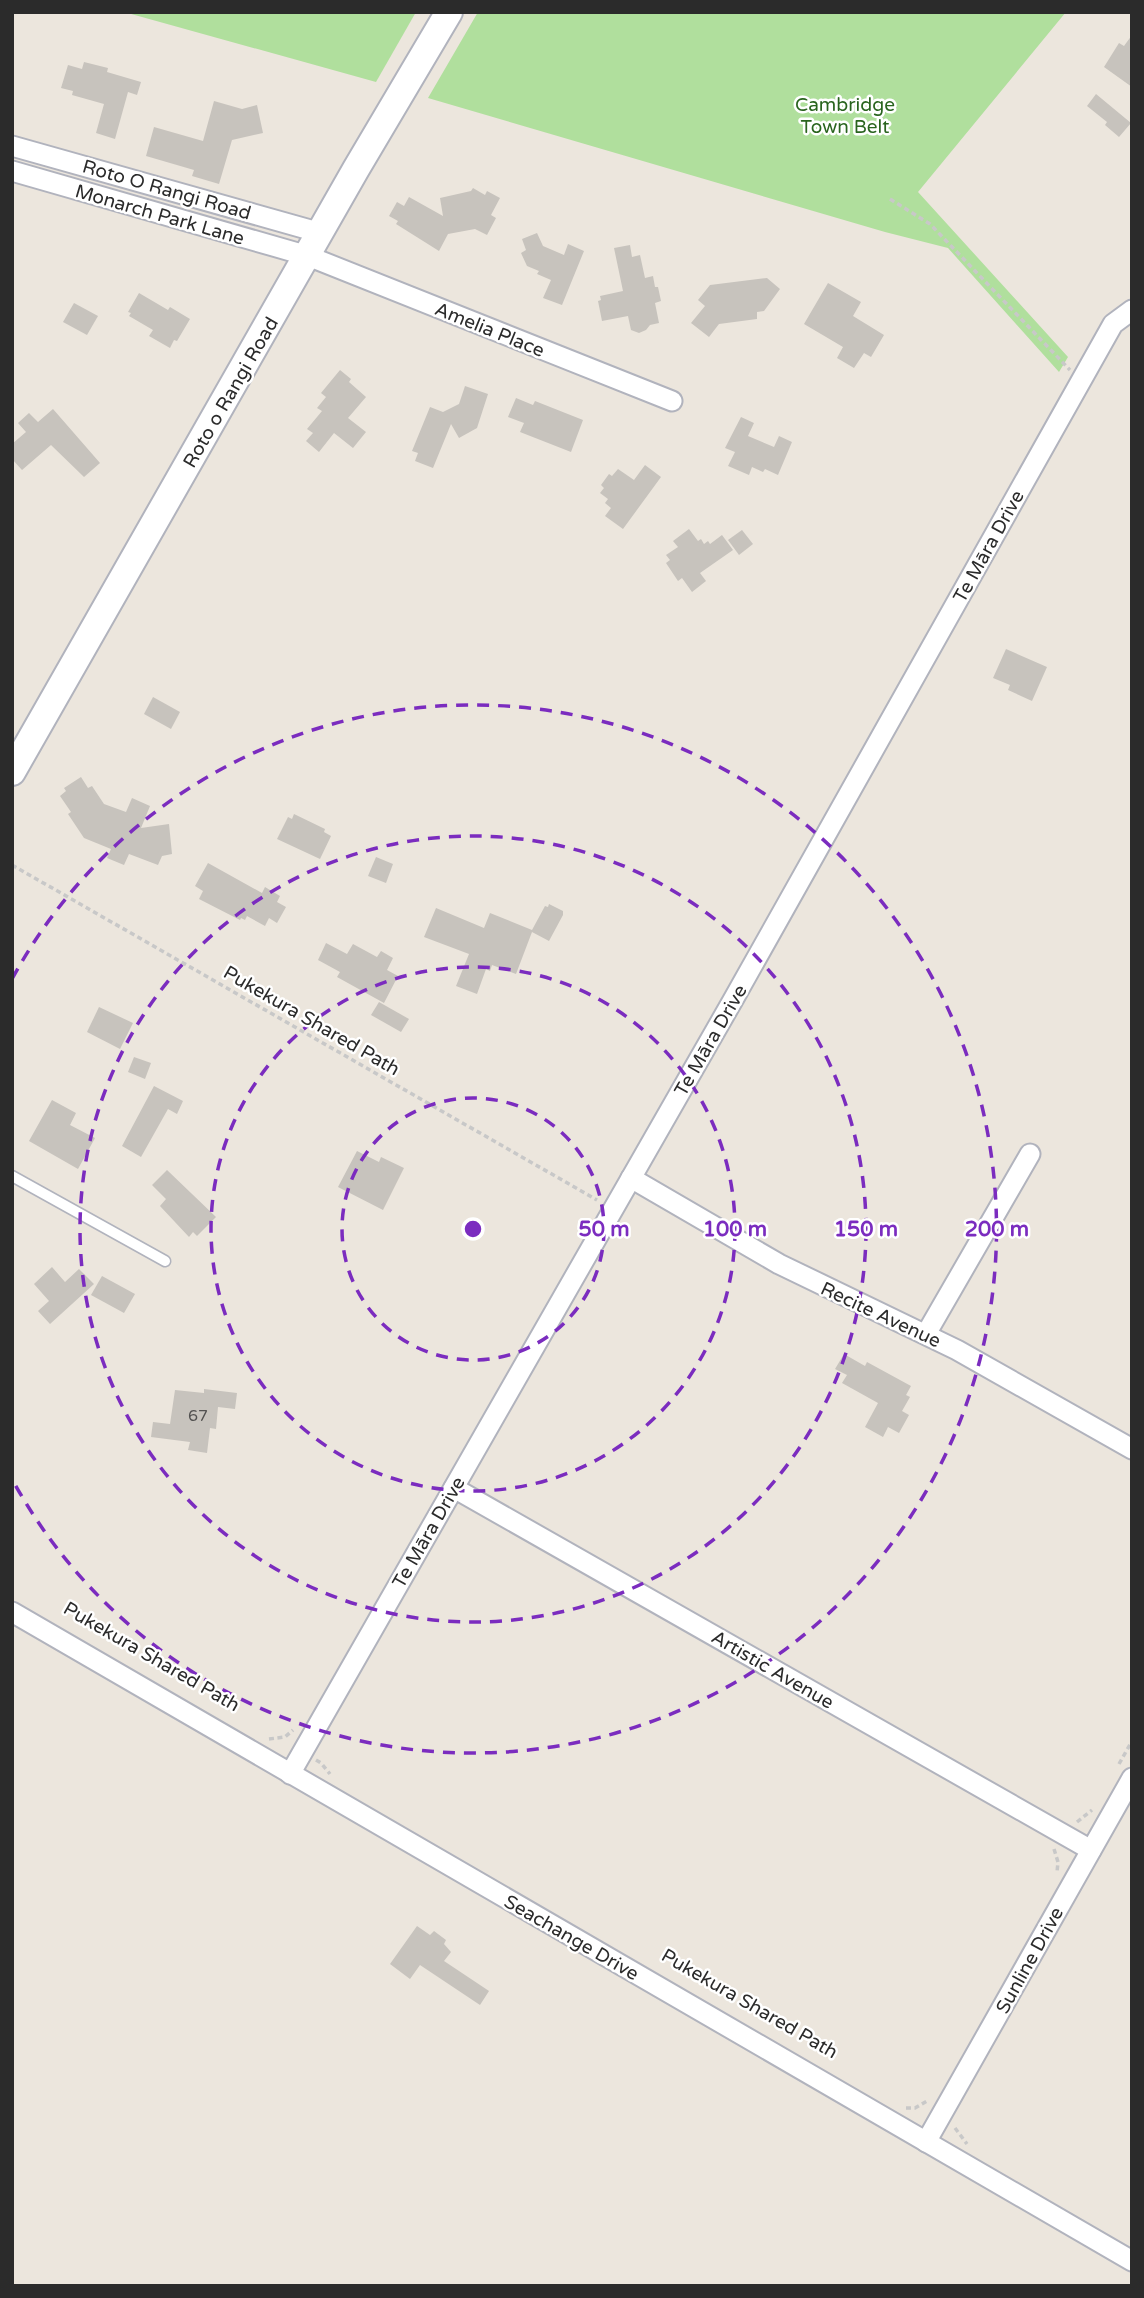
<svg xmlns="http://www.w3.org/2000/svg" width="1144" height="2298" font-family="'Varela Round',sans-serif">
  <rect width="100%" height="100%" fill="#ece6dd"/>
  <g fill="#b0df9d">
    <polygon points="124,12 416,12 376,82"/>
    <polygon points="478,12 1066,12 918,192 1068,357 1059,372 948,248 885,232 428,98"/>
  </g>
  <g fill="#c7c3bd">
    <polygon points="1132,35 1132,87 1104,67 1119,43 1124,46"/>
    <polygon points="84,62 108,68 107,72 141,82 137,95 128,92 115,139 96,133 104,104 72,95 73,91 61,88 68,65 82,69"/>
    <polygon points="1096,94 1131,123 1119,137 1105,125 1107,122 1087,106"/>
    <polygon points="214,101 242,109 257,105 263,133 232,140 219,184 192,176 194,170 146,156 154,127 203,141"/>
    <polygon points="473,188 485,195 487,191 500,198 491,215 496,218 487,235 475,229 448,234 439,251 396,224 398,221 389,216 397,202 404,206 409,197 443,216 440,198 471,191"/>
    <polygon points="537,233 543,246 564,255 568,244 584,251 562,305 543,298 551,280 537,274 539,271 527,266 521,253 526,250 522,239"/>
    <polygon points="630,245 632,257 640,255 645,278 653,276 655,287 658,287 661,301 655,303 659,323 650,325 646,330 639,333 631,330 628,316 602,321 598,301 601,300 600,296 623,291 614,248"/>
    <polygon points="767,278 780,289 764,311 757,312 757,319 719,324 709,337 691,323 705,306 698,300 710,285"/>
    <polygon points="828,283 861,302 853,316 884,335 871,357 864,353 854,368 837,358 843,347 804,324"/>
    <polygon points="139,293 168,310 170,307 190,319 177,341 174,340 170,348 149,336 153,330 129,316 131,313 128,312"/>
    <polygon points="74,303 98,316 87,335 63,322"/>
    <polygon points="340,370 351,379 349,382 366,397 348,418 366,432 353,448 334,433 319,452 306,441 313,433 307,429 322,411 317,408 326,397 321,393"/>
    <polygon points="465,386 488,394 477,428 459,438 451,424 433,468 415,461 418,453 412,451 430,407 443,412 459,404"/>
    <polygon points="516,398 533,405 535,401 583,420 571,452 520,432 524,423 508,417"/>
    <polygon points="53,409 100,463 84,477 51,445 22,470 12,459 12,444 26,432 18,423 29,413 38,422"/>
    <polygon points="741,417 754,423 748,436 774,447 779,436 792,442 778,475 765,469 763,472 752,467 749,475 728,466 735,452 725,448"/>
    <polygon points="645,465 661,477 623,529 605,516 611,508 605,503 608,499 600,493 604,488 601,485 609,474 612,476 618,469 634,480"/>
    <polygon points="689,529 698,541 701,539 704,544 708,541 710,544 722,535 733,550 700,573 706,581 692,592 682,578 678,581 666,563 670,560 666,555 678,547 673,541"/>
    <polygon points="742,530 753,544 739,555 728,540"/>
    <polygon points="1006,649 1047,667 1032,701 1008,690 1010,685 993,678"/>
    <polygon points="153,697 180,712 171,729 144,714"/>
    <polygon points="81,777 88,788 92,786 104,804 126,812 132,798 150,806 141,828 169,824 172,854 162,856 158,865 129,854 124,865 107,858 111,849 84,838 68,814 71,812 60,796 66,791 64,788"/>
    <polygon points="294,814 325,829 324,832 331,836 320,859 277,839 288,817 292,819"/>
    <polygon points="376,857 393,864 386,883 368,876"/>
    <polygon points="208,863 262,893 265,887 280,896 277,902 286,907 277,923 269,918 265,926 247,916 245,920 241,918 240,920 199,899 203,891 195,886"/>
    <polygon points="549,904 563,911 563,915 549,941 532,932 516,974 492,965 490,971 486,969 477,994 456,986 469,954 424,937 436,908 484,928 490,913 532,930 545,906 548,907"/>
    <polygon points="326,943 347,954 353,944 377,957 381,951 393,958 387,970 398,976 384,1003 337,977 340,972 318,960"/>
    <polygon points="379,1002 409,1019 401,1032 371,1015"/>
    <polygon points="99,1007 133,1023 120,1049 87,1032"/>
    <polygon points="134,1057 151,1063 145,1079 128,1072"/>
    <polygon points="154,1086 183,1101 177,1114 168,1109 141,1157 122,1146"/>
    <polygon points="52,1100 76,1113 70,1125 95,1138 78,1169 29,1141"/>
    <polygon points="357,1151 379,1162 381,1157 404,1168 383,1210 338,1187"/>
    <polygon points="167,1170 216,1217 197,1236 193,1232 189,1237 160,1206 166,1199 152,1185"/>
    <polygon points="52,1267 65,1282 79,1269 94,1284 50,1324 38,1311 49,1301 34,1284"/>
    <polygon points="102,1276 135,1294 124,1313 91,1295"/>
    <polygon points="844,1354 865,1366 867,1362 911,1386 906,1395 910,1397 902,1411 909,1415 899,1433 888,1427 883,1437 865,1427 878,1403 842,1383 847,1375 835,1369"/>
    <polygon points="204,1389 237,1393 235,1409 218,1407 216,1429 210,1428 207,1453 188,1450 190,1442 151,1437 153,1422 170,1424 175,1390 204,1393"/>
    <polygon points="417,1926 430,1935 434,1931 446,1940 444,1944 451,1952 444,1961 489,1991 480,2005 420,1965 410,1979 390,1964"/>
  </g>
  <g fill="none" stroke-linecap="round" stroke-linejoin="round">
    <defs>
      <polyline id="lane" points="12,1176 165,1261"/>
      <g id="street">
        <polyline points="12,146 321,233"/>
        <polyline points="12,171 308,256 672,401"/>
        <polyline points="631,1178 779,1264 957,1350 1132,1449"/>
        <polyline points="926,1334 1030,1154"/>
        <polyline points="454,1488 1091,1850"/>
        <polyline points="12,1612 1132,2261"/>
        <polyline points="290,1774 733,1000 1113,324 1132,310"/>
        <polyline points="926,2142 1132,1778"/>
      </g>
      <polyline id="secondary" points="12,772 356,169 449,12"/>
    </defs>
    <use href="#lane" stroke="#b1b3bd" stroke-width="13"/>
    <use href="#street" stroke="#b1b3bd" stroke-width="23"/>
    <use href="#secondary" stroke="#b1b3bd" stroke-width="30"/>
    <g stroke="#c8c8c8" stroke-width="3.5" stroke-dasharray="5 3.5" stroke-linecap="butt">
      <polyline points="890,199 930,224 1070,370"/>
      <polyline points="12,865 597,1200"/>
      <polyline points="269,1739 285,1737 293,1730"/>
      <polyline points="316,1760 321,1763 330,1774"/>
      <polyline points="1119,1764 1132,1741"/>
      <polyline points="1077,1822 1092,1810"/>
      <polyline points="1054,1849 1058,1862 1057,1872"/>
      <polyline points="906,2108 915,2108 927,2101"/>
      <polyline points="955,2128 967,2144"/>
    </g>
    <use href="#lane" stroke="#fff" stroke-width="10"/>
    <use href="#street" stroke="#fff" stroke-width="19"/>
    <use href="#secondary" stroke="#fff" stroke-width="26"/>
  </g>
  <g fill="none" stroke="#7b2cbf" stroke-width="3.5" stroke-dasharray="12 9">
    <circle cx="473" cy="1229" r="131"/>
    <circle cx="473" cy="1229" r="262"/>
    <circle cx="473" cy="1229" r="393"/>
    <path d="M12 979A524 524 0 1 1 12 1479"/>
  </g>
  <g text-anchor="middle" stroke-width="5" stroke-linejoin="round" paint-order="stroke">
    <g font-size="16" fill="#525150">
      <text x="198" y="1421">67</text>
    </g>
    <g font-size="19" fill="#29641e" stroke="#fff">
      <text x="845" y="111">Cambridge<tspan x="845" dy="22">Town Belt</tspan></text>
    </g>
    <g font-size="19" fill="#2b2b2b" stroke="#fff">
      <text transform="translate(167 189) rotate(16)" y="7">Roto O Rangi Road</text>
      <text transform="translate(160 214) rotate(16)" y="7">Monarch Park Lane</text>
      <text transform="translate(490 329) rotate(22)" y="7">Amelia Place</text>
      <text transform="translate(230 392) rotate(-60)" y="7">Roto o Rangi Road</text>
      <text transform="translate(988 546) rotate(-61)" y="7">Te Māra Drive</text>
      <text transform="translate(312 1020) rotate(30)" y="7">Pukekura Shared Path</text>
      <text transform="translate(710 1040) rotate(-60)" y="7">Te Māra Drive</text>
      <text transform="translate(881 1314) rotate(25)" y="7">Recite Avenue</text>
      <text transform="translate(428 1532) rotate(-60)" y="7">Te Māra Drive</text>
      <text transform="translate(152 1656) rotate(30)" y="7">Pukekura Shared Path</text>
      <text transform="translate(773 1669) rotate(30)" y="7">Artistic Avenue</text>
      <text transform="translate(572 1937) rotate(30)" y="7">Seachange Drive</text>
      <text transform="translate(1029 1960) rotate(-61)" y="7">Sunline Drive</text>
      <text transform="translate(750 2003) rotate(30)" y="7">Pukekura Shared Path</text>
    </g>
  </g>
  <circle cx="473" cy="1229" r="10" fill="#7b2cbf" stroke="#fff" stroke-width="3.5"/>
  <g font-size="21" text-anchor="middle" font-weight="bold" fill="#7b2cbf" stroke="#fff" stroke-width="5" stroke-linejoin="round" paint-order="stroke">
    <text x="604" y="1236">50 m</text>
    <text x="735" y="1236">100 m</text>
    <text x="866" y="1236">150 m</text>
    <text x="997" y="1236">200 m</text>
  </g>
  <rect width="1144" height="2298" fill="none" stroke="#2b2b2b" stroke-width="28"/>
</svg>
